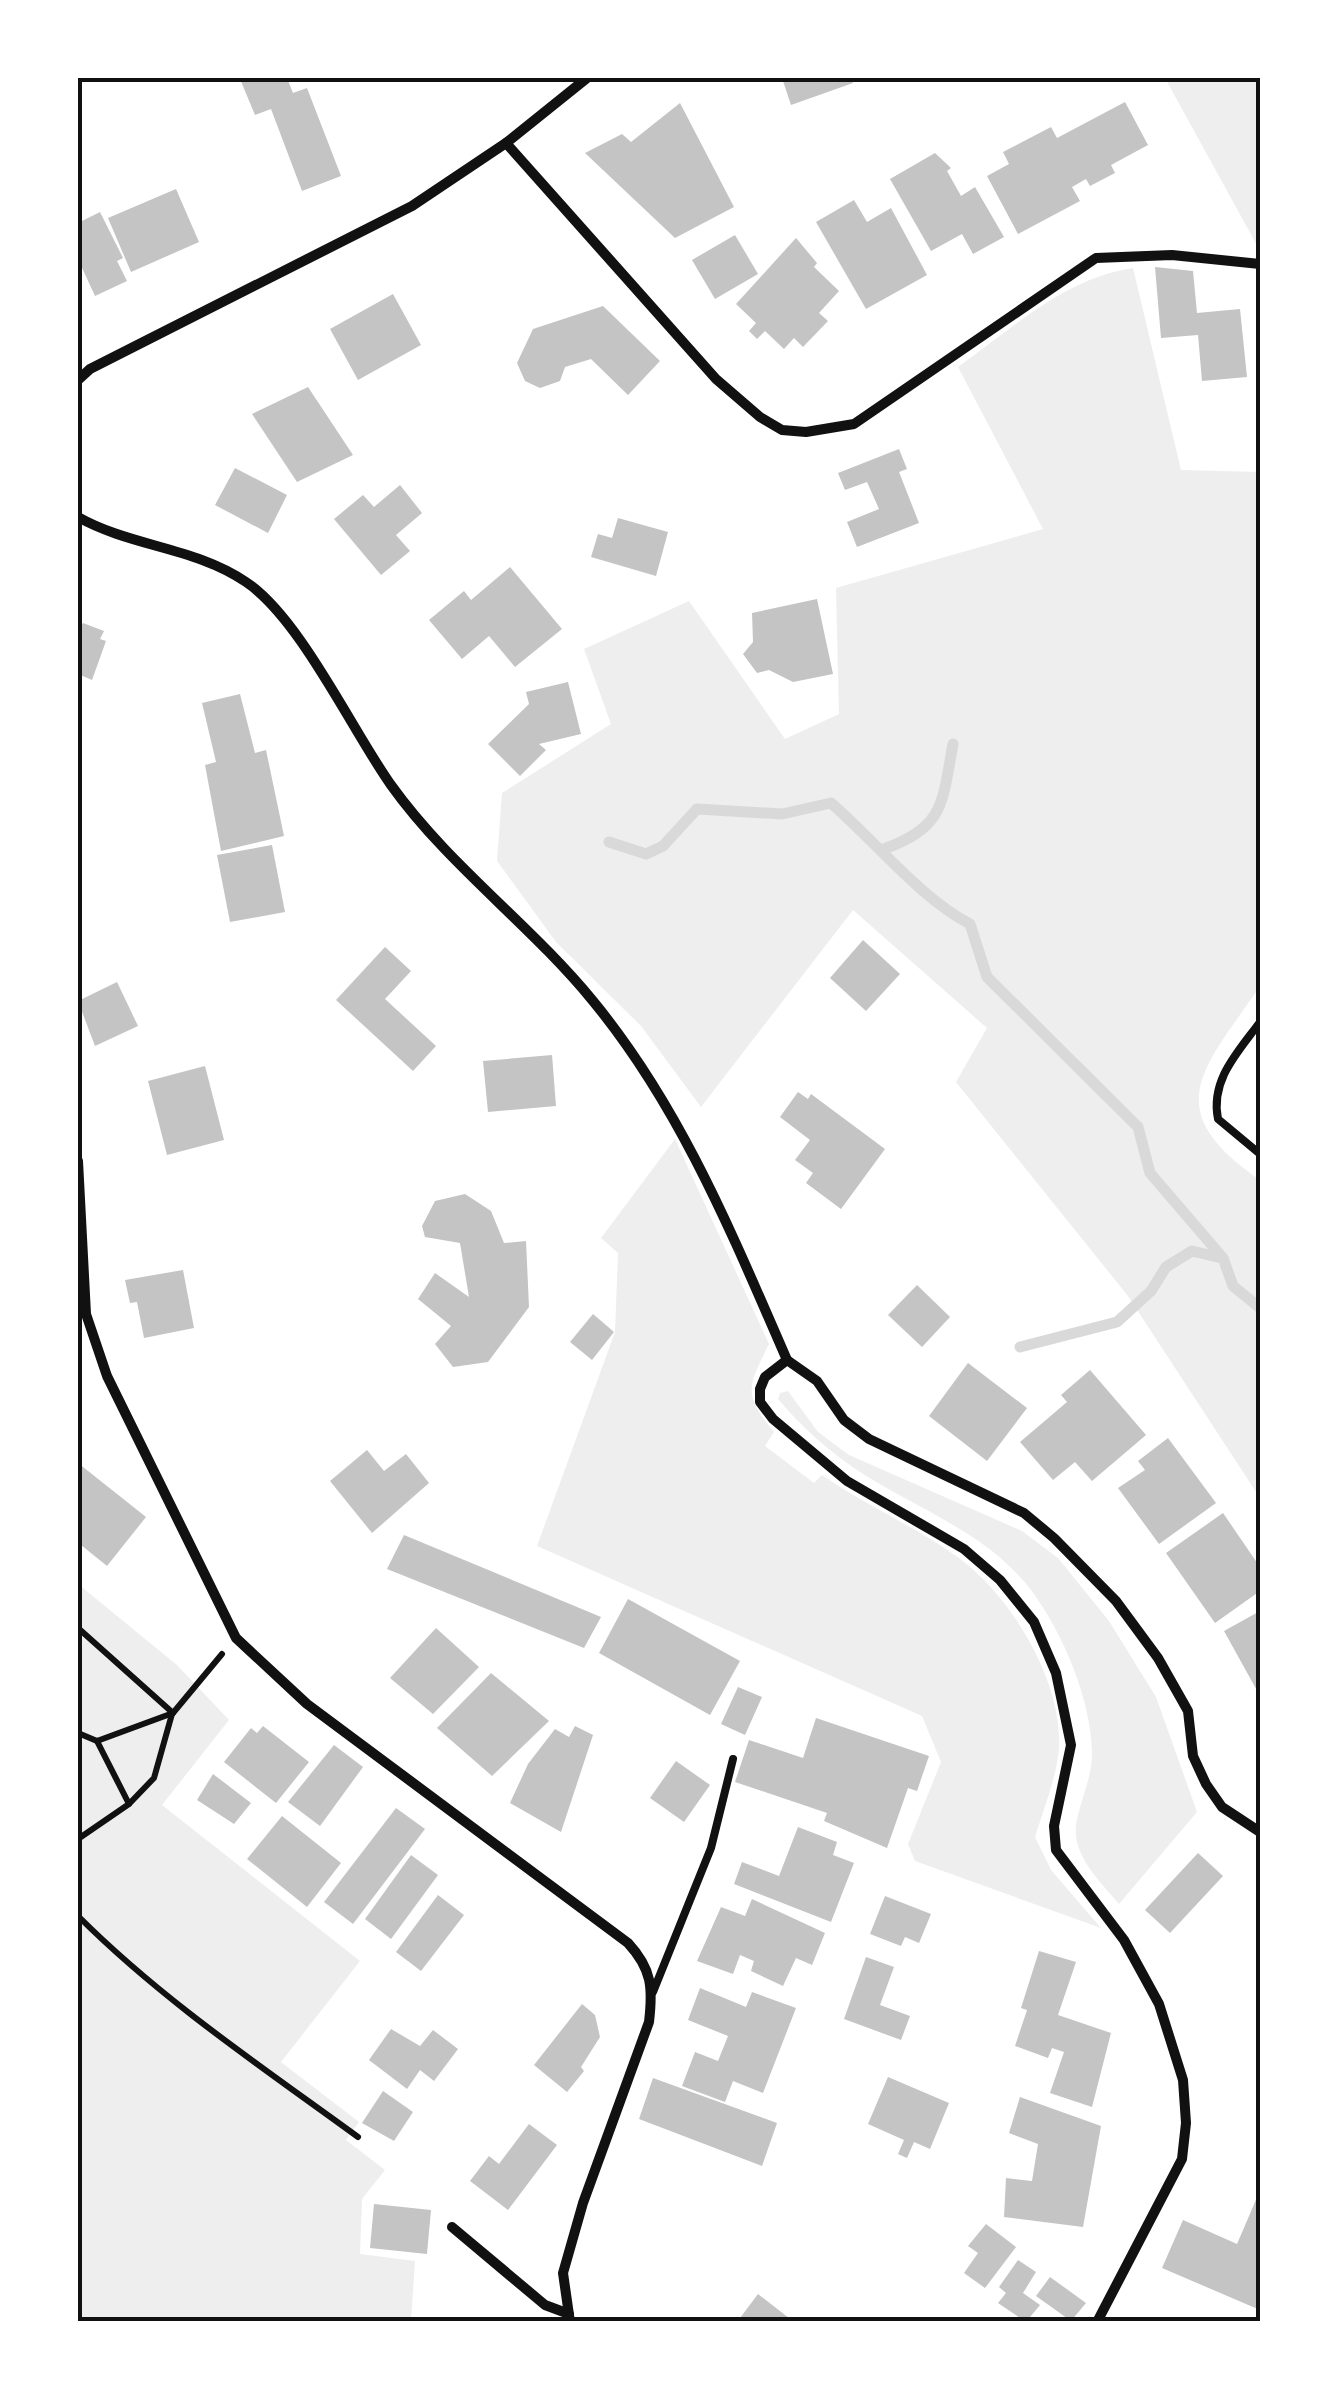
<svg xmlns="http://www.w3.org/2000/svg" width="1338" height="2399" font-family="Ubuntu,sans-serif">
  <rect width="100%" height="100%" fill="#fff"/>
  <g fill="#eee">
    <polygon points="1165,78 1260,78 1260,249 1259,249"/>
    <path d="M1133,268L1181,470L1260,472V986C1203,1070 1157,1109 1260,1180V1498L1128,1296L956,1082L987,1028L853,910L701,1107L641,1026L556,942L497,861L502,793L611,724L584,649L689,601L785,739L839,714L836,588L1043,529L958,367C1013,328 1065,278 1133,268Z"/>
    <path d="M675,1139L769,1344C748,1387 742,1393 774,1432L765,1446L814,1483L822,1475C866,1506 917,1527 959,1558C1012,1597 1063,1682 1059,1749C1056,1779 1044,1808 1035,1837L1051,1870L1101,1928L915,1861L908,1844L941,1762L922,1716L537,1546L615,1332L618,1253L601,1238Z"/>
    <path d="M788,1391L818,1432L849,1455L1022,1531L1058,1558L1109,1621L1156,1697L1197,1812L1119,1904C1099,1880 1069,1853 1077,1819C1082,1797 1092,1776 1092,1753C1091,1699 1063,1633 1031,1590C987,1532 916,1509 857,1470C827,1450 801,1426 778,1399L780,1393Z"/>
    <polygon points="78,1584 177,1665 229,1720 162,1805 360,1961 281,2062 359,2122 346,2140 385,2170 362,2199 360,2254 415,2261 411,2321 78,2321"/>
  </g>
  <g fill="none" stroke-linecap="round" stroke-linejoin="round">
    <g stroke="#d9d9d9" stroke-width="11">
      <path d="M609,842L646,854L663,846L697,809L782,814L831,803C876,842 919,897 970,924L987,977L1138,1127L1150,1173L1223,1258L1233,1286L1260,1308"/>
      <path d="M884,849C945,827 942,803 953,744"/>
      <polyline points="1020,1347 1117,1322 1151,1291 1166,1267 1192,1251 1222,1258"/>
    </g>
  </g>
  <g fill="#c4c4c4">
    <polygon points="287,78 293,93 307,88 341,176 302,191 271,109 255,115 240,79"/>
    <polygon points="782,78 851,78 853,83 791,105"/>
    <polygon points="1125,102 1148,145 1111,165 1115,173 1090,186 1086,179 1072,187 1080,201 1018,234 987,176 1009,164 1003,152 1051,127 1057,138"/>
    <polygon points="680,103 734,207 675,238 585,153 622,134 631,142"/>
    <polygon points="935,153 951,168 947,171 961,196 975,187 1004,237 973,254 962,234 931,251 890,179"/>
    <polygon points="176,189 199,242 131,272 108,218"/>
    <polygon points="854,200 867,222 891,208 927,275 866,309 816,222"/>
    <polygon points="100,212 123,258 117,261 127,281 95,296 78,259 78,223"/>
    <polygon points="735,235 758,274 715,299 692,260"/>
    <polygon points="796,238 817,263 814,267 839,291 819,313 828,321 803,347 794,338 784,349 765,331 757,339 749,331 756,323 736,304"/>
    <polygon points="1155,267 1193,271 1197,313 1240,309 1247,377 1202,381 1198,335 1161,338"/>
    <polygon points="393,294 421,345 358,380 330,329"/>
    <polygon points="603,306 660,361 628,395 591,359 565,367 560,381 540,388 525,381 517,363 533,329"/>
    <polygon points="308,387 353,455 297,482 252,414"/>
    <polygon points="899,449 907,469 899,472 919,523 857,547 847,522 879,509 867,482 845,490 838,473"/>
    <polygon points="235,468 287,495 268,533 215,505"/>
    <polygon points="400,485 422,513 396,535 410,551 381,575 334,519 363,495 374,507"/>
    <polygon points="618,518 668,532 656,576 591,557 598,534 612,538"/>
    <polygon points="510,567 562,629 515,667 489,636 462,659 429,620 464,591 471,600"/>
    <polygon points="817,599 833,674 793,682 769,670 757,673 743,654 753,642 752,613"/>
    <polygon points="83,623 104,631 100,639 106,641 92,680 78,674 78,631"/>
    <polygon points="568,682 581,734 539,744 546,750 520,776 488,744 529,704 526,692"/>
    <polygon points="240,694 255,753 266,750 284,836 221,851 205,765 216,762 202,703"/>
    <polygon points="272,845 285,912 230,922 217,855"/>
    <polygon points="863,940 900,974 866,1011 830,978"/>
    <polygon points="385,947 411,971 385,999 436,1046 413,1071 336,1000"/>
    <polygon points="117,982 138,1026 95,1046 78,1001"/>
    <polygon points="552,1055 556,1106 488,1112 483,1061"/>
    <polygon points="205,1066 224,1140 167,1155 148,1081"/>
    <polygon points="798,1092 808,1099 811,1094 885,1149 841,1209 806,1183 813,1173 795,1160 810,1140 780,1117"/>
    <polygon points="465,1194 491,1211 504,1243 526,1241 529,1307 488,1362 453,1367 435,1344 451,1326 418,1299 435,1273 469,1297 460,1243 425,1237 422,1226 435,1201"/>
    <polygon points="183,1270 194,1328 144,1338 137,1302 130,1303 125,1280"/>
    <polygon points="917,1285 950,1317 922,1347 888,1315"/>
    <polygon points="593,1314 614,1332 592,1360 570,1342"/>
    <polygon points="968,1363 1027,1408 987,1461 929,1416"/>
    <polygon points="1090,1370 1146,1435 1092,1481 1075,1462 1053,1480 1020,1442 1067,1402 1061,1395"/>
    <polygon points="1168,1438 1216,1503 1159,1544 1118,1488 1145,1470 1138,1461"/>
    <polygon points="367,1450 384,1471 406,1454 429,1483 372,1533 330,1481"/>
    <polygon points="78,1463 146,1517 107,1566 81,1545 78,1549"/>
    <polygon points="1223,1513 1260,1567 1260,1591 1215,1623 1166,1553"/>
    <polygon points="404,1535 601,1617 584,1648 387,1569"/>
    <polygon points="628,1599 740,1661 710,1715 599,1653"/>
    <polygon points="1260,1611 1260,1696 1224,1631"/>
    <polygon points="436,1628 479,1667 433,1714 390,1678"/>
    <polygon points="491,1673 549,1721 492,1776 437,1728"/>
    <polygon points="738,1687 762,1697 745,1735 721,1724"/>
    <polygon points="816,1718 929,1756 917,1791 908,1788 887,1848 824,1821 827,1813 735,1782 749,1740 803,1758"/>
    <polygon points="263,1726 309,1762 276,1803 224,1762 251,1728 257,1733"/>
    <polygon points="575,1726 593,1735 561,1832 510,1803 528,1764 555,1729 569,1737"/>
    <polygon points="334,1745 363,1767 320,1826 288,1802"/>
    <polygon points="676,1761 710,1785 684,1822 650,1798"/>
    <polygon points="213,1774 251,1803 234,1824 197,1800"/>
    <polygon points="396,1808 425,1829 353,1924 324,1902"/>
    <polygon points="282,1816 341,1863 307,1907 247,1859"/>
    <polygon points="798,1827 837,1842 833,1855 854,1863 831,1922 734,1884 742,1862 779,1876"/>
    <polygon points="1198,1853 1223,1876 1170,1933 1145,1910"/>
    <polygon points="411,1855 438,1875 391,1939 365,1919"/>
    <polygon points="438,1895 464,1915 421,1971 396,1952"/>
    <polygon points="885,1896 931,1914 919,1943 905,1937 901,1946 870,1934"/>
    <polygon points="752,1899 825,1933 812,1965 796,1958 783,1986 751,1971 754,1961 740,1955 733,1974 697,1961 721,1907 745,1916"/>
    <polygon points="1039,1951 1076,1962 1058,2015 1111,2033 1092,2107 1050,2093 1064,2052 1052,2048 1048,2058 1015,2046 1027,2010 1021,2008"/>
    <polygon points="866,1957 894,1967 880,2005 910,2016 901,2040 844,2019"/>
    <polygon points="700,1988 746,2007 752,1992 796,2008 763,2093 733,2081 725,2102 682,2086 695,2052 718,2061 728,2036 688,2020"/>
    <polygon points="582,2004 595,2015 600,2037 581,2067 584,2071 567,2092 534,2065"/>
    <polygon points="391,2029 420,2046 433,2030 458,2049 434,2081 420,2070 407,2089 369,2060"/>
    <polygon points="888,2077 949,2103 930,2149 914,2142 907,2158 898,2154 904,2140 868,2124"/>
    <polygon points="653,2078 777,2123 762,2166 639,2119"/>
    <polygon points="383,2091 413,2112 394,2141 362,2123"/>
    <polygon points="1020,2097 1101,2126 1083,2227 1004,2217 1006,2178 1032,2181 1038,2144 1009,2133"/>
    <polygon points="529,2124 557,2145 508,2210 470,2181 489,2156 499,2164"/>
    <polygon points="1258,2195 1260,2310 1162,2268 1183,2220 1237,2244"/>
    <polygon points="374,2204 431,2210 427,2254 370,2248"/>
    <polygon points="986,2224 1016,2247 985,2288 964,2273 978,2253 968,2246"/>
    <polygon points="1018,2260 1036,2272 1023,2293 1040,2305 1026,2322 998,2303 1006,2293 999,2287"/>
    <polygon points="1050,2277 1086,2303 1071,2321 1036,2296"/>
    <polygon points="758,2294 794,2322 737,2322"/>
  </g>
  <g fill="none" stroke-linecap="round" stroke-linejoin="round">
    <g stroke="#111" stroke-width="6">
      <polyline points="78,1628 173,1713"/>
      <polyline points="78,1733 97,1741 173,1713 222,1654"/>
      <polyline points="97,1741 129,1804"/>
      <polyline points="78,1839 129,1804 154,1778 172,1714"/>
      <path d="M78,1916C162,2000 262,2067 358,2137"/>
    </g>
    <g stroke="#111" stroke-width="8">
      <path d="M1260,1022C1238,1052 1210,1080 1218,1119L1260,1154"/>
      <polyline points="653,1992 711,1848 733,1759"/>
    </g>
    <g stroke="#111" stroke-width="10">
      <polyline points="506,143 716,379 760,417 782,430 806,432 854,424 1096,258 1172,255 1260,264"/>
      <polyline points="78,380 90,369 412,206 506,143 587,78"/>
      <path d="M78,517C131,547 195,547 246,582C300,618 352,730 391,785C449,866 530,924 593,1001C681,1108 732,1234 787,1360"/>
      <path d="M78,1161L86,1314L107,1376L236,1638L307,1704L628,1943C652,1969 653,1988 649,2022L583,2203L563,2273L570,2322"/>
      <polyline points="787,1360 765,1377 760,1389 760,1402 773,1419 847,1481 964,1549 1000,1580 1034,1622 1056,1673 1071,1745 1054,1826 1056,1850 1124,1940 1159,2004 1183,2080 1186,2123 1182,2159 1097,2322"/>
      <polyline points="787,1360 817,1381 844,1420 869,1439 1024,1513 1054,1538 1116,1601 1158,1658 1188,1711 1193,1756 1206,1784 1222,1807 1260,1832"/>
      <polyline points="452,2227 545,2305 569,2314"/>
    </g>
  </g>
  <rect width="1338" height="2399" fill="none" stroke="#ffffff" stroke-width="160"/>
  <rect x="80" y="80" width="1178" height="2239" fill="none" stroke="#111" stroke-width="4"/>
</svg>
